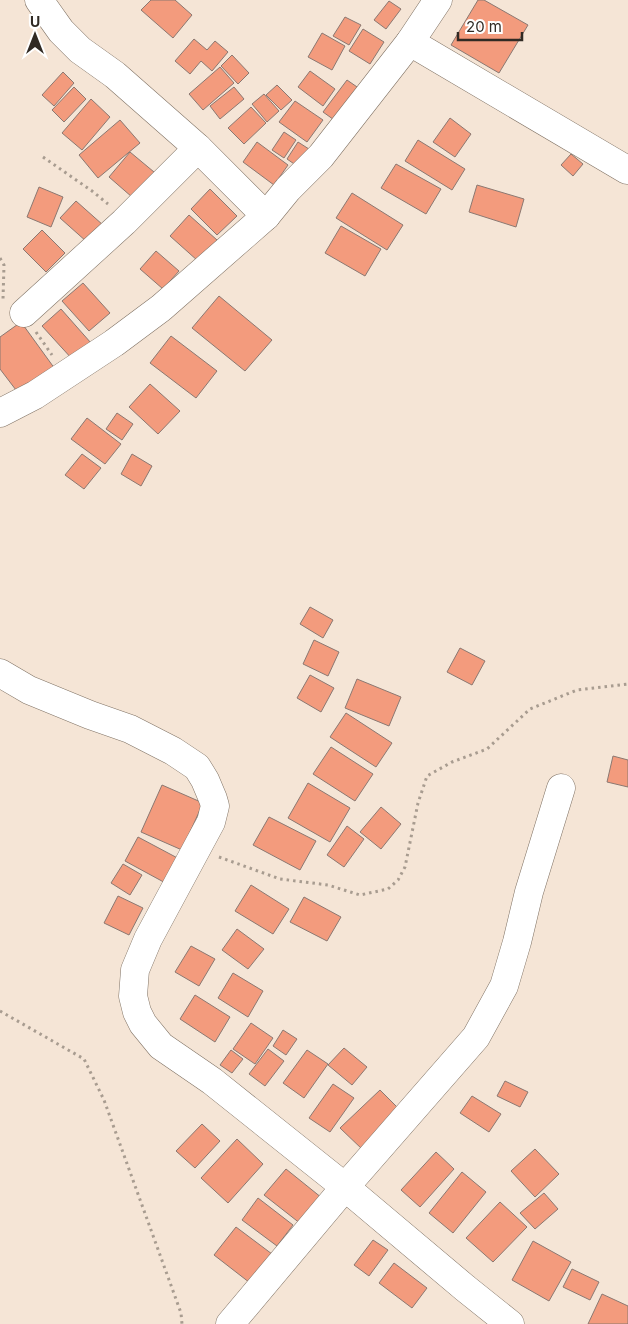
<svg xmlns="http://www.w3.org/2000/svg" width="628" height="1324" font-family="Inter,sans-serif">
  <rect width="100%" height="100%" fill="#f5e5d6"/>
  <g fill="#f39b7d" stroke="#8b7871">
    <polygon points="151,0 175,0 192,15 173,38 141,10"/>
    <polygon points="478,0 484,0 528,25 499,73 451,45"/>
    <polygon points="389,1 401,9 386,29 374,20"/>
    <polygon points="345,17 361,25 349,45 333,36"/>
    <polygon points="363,29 384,42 370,64 349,51"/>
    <polygon points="322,33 345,46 332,70 308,57"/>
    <polygon points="194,39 207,50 215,41 228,52 212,71 201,61 190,74 175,61"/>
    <polygon points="232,55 249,73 238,84 221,66"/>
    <polygon points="220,67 234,83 203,110 189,94"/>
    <polygon points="310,71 335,89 323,106 298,87"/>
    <polygon points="63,72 74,83 54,106 42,95"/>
    <polygon points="347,80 360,89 337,122 323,112"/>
    <polygon points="277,85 292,100 281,110 266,95"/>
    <polygon points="74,87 86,99 64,122 52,110"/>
    <polygon points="234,87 244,99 220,119 210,106"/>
    <polygon points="264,94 279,111 267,122 252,104"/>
    <polygon points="91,99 110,117 82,150 62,133"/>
    <polygon points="295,101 323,120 307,142 279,122"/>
    <polygon points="251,107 266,123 244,144 228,128"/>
    <polygon points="450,118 471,134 455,157 433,142"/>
    <polygon points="120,120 140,143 98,178 79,155"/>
    <polygon points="284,132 296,140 284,158 272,150"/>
    <polygon points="418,140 465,169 452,190 405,161"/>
    <polygon points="257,142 288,165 274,185 243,162"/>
    <polygon points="298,142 312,151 300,168 287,159"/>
    <polygon points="130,152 154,172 132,197 109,177"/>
    <polygon points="571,154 583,164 573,176 561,165"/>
    <polygon points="396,164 441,189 426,214 381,188"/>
    <polygon points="477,185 524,199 516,227 469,212"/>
    <polygon points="39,187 63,197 51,227 27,217"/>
    <polygon points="210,189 237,216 217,235 191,209"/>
    <polygon points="352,193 403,225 387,250 336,218"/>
    <polygon points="76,201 103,225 87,242 60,218"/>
    <polygon points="189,215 217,240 198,261 170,236"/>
    <polygon points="341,226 381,249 365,276 325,253"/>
    <polygon points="42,230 65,253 46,272 23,249"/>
    <polygon points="156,251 179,271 163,289 140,269"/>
    <polygon points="83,283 110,313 89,331 62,301"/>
    <polygon points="219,296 272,340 245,371 192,328"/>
    <polygon points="61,309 91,343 73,360 42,326"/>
    <polygon points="21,322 55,369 19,394 0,369 0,337"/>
    <polygon points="171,336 217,371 196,398 150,363"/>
    <polygon points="150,384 180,411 158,434 129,407"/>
    <polygon points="117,413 133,424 122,440 106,429"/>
    <polygon points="87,418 121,444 105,464 71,439"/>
    <polygon points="82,454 101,468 84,489 65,475"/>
    <polygon points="132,454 152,466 141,486 121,474"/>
    <polygon points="310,607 333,620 323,638 300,624"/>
    <polygon points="314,640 339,652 328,676 303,664"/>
    <polygon points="460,648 485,661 472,685 447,672"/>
    <polygon points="310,675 334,688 321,712 297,698"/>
    <polygon points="357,679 401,697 389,726 345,708"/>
    <polygon points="346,713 392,743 376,767 330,737"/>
    <polygon points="331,747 373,774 355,801 313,774"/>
    <polygon points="613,756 628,760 628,787 607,782"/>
    <polygon points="308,783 350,808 330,842 288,818"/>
    <polygon points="162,785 203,803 182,850 141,832"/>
    <polygon points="381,807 401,824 381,849 360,832"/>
    <polygon points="269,817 316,841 300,870 253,845"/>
    <polygon points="347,826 364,839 344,867 327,855"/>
    <polygon points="138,837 185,862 171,886 125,861"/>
    <polygon points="123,864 142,875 130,895 111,883"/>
    <polygon points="251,885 289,909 273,934 235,911"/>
    <polygon points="118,896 143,908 129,935 104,923"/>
    <polygon points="304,897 341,917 327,941 290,922"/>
    <polygon points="237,929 264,949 248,969 222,950"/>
    <polygon points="191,946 215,959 199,986 175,972"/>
    <polygon points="233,973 263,991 248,1017 218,998"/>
    <polygon points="195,995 230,1017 215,1042 180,1019"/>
    <polygon points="251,1023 273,1038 255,1064 233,1049"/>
    <polygon points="283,1030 297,1039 286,1055 273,1046"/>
    <polygon points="344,1048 367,1067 352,1085 328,1065"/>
    <polygon points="268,1049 284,1061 265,1086 249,1074"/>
    <polygon points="231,1050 243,1059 232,1073 220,1065"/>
    <polygon points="307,1050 328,1064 304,1098 283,1083"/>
    <polygon points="505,1081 528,1092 520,1107 497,1096"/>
    <polygon points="333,1084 354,1098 330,1132 309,1118"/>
    <polygon points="380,1090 402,1112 363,1150 340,1128"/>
    <polygon points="472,1096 501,1114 489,1132 460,1113"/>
    <polygon points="202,1124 220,1141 195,1168 176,1151"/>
    <polygon points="237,1139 263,1164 228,1203 201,1178"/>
    <polygon points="535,1149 559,1174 535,1197 511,1171"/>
    <polygon points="436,1152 454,1169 420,1207 401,1190"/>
    <polygon points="286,1169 322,1198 301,1224 264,1195"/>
    <polygon points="462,1172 486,1192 453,1233 429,1213"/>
    <polygon points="544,1193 558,1209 535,1229 520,1213"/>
    <polygon points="258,1198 293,1225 277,1246 242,1220"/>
    <polygon points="500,1202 527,1227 493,1262 466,1238"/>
    <polygon points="236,1227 276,1257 254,1286 214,1255"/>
    <polygon points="373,1240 388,1250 369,1276 354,1265"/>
    <polygon points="533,1241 571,1262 549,1301 512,1280"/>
    <polygon points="394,1263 427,1288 412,1308 379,1283"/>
    <polygon points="572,1269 599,1282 590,1300 563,1287"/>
    <polygon points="602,1294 628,1306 628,1324 588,1324"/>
  </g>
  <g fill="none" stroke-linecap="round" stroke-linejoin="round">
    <defs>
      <g id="minor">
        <polyline points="39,0 61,31 80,50 115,75 198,148 266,216"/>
        <polyline points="410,42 627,170"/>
        <polyline points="24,313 124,222 198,148"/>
        <polyline points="0,413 35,395 114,343 161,308 266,216 288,189 321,156 410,42 438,0"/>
        <polyline points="0,673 29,690 90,715 130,729 173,751 197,767 205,780 213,799 215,806 211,822 148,939 135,970 133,996 137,1012 143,1024 161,1046 212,1081 345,1187 230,1324"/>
        <polyline points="510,1324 465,1288 345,1187 476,1037 504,986 517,942 529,892 561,788"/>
      </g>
    </defs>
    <use href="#minor" stroke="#807365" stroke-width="29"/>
    <g stroke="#a89c90" stroke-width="3" stroke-dasharray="2.5 4" stroke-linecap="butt">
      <polyline points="43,157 92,191 108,204"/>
      <polyline points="0,258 4,265 3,299"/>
      <polyline points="36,332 52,355"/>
      <polyline points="219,857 280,879 328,885 360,895 388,889 398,880 405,867 418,803 427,776 452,762 487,749 530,709 577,690 628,684"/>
      <polyline points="0,1011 84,1059 104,1100 181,1313 182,1324"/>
    </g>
    <use href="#minor" stroke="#fff" stroke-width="28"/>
  </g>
  <g transform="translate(35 35)" stroke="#ffffff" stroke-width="4" paint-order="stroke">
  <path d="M0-4L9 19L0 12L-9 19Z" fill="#302a24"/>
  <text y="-8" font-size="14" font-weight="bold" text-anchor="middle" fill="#302a24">U</text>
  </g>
  <path d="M458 32v8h64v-8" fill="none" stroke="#302a24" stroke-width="2.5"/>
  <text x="466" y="32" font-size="15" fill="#302a24" stroke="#ffffff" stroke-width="4" paint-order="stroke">20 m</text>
</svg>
